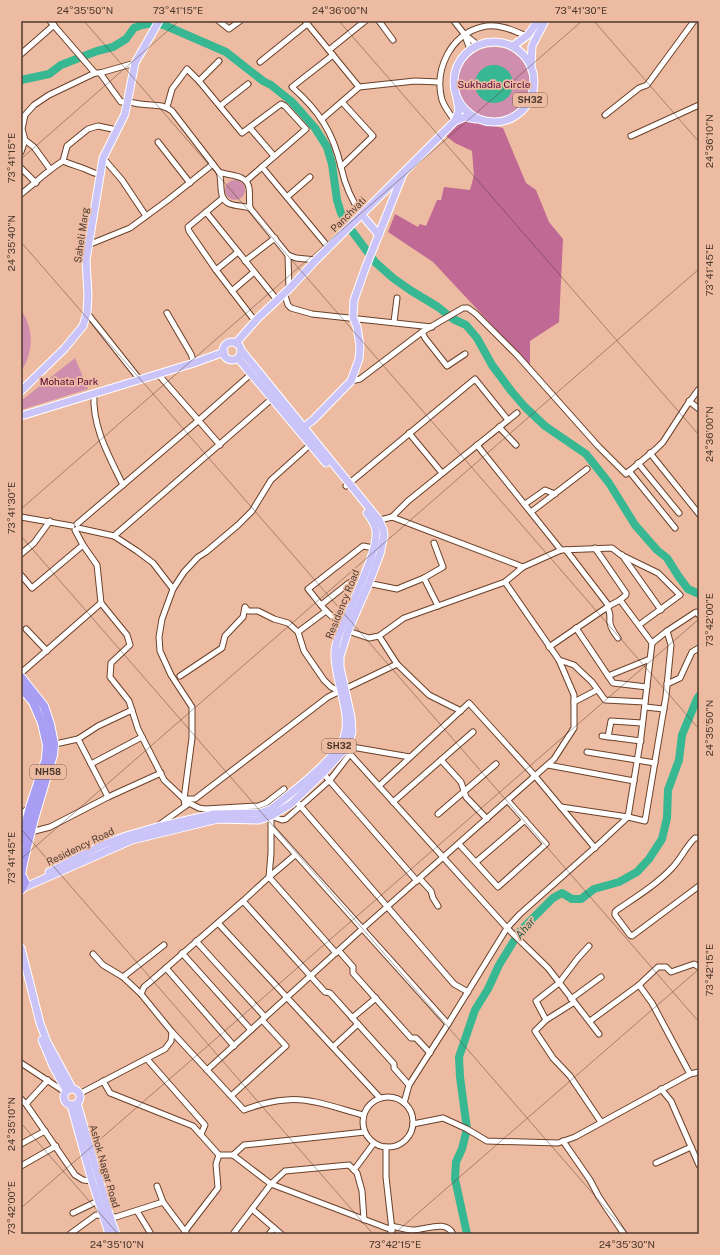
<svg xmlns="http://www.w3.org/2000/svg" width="720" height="1255" font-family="'Public Sans',sans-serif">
  <rect width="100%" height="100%" fill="#edbba1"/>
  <g fill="#cf8ead">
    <circle cx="494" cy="84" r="37"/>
    <circle cx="235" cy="190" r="10"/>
    <path d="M21,310C34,329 34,352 21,371Z"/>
    <polygon points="75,358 88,389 21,410 21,401"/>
  </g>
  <polygon fill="#c06995" points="467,119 489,125 503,128 526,183 536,190 549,222 563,239 559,322 530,341 530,366 433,262 388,232 395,214 418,227 420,224 426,226 437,200 441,200 444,187 470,190 474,175 472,151 455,143 446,136 456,125"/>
  <circle fill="#37b792" cx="494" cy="84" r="19"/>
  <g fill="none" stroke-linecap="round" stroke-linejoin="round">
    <polyline stroke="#37b792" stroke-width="1.5" points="153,21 153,23"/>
    <g stroke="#37b792" stroke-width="8">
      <polyline points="21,80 49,74 61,65 97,51 113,47 126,39 134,28 142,25 153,23 164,25 226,52 263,81 271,85 291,101 302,113 315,128 327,147 332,164 337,200 341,213 349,227 375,262 393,278 410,290 438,307 453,319 466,325 477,338 492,365 512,392 525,407 545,426 586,454 609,483 635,525 657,550 667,558 679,577 688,589 699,594"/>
      <polyline points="467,1234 455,1179 456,1162 462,1149 467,1129 460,1077 459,1057 475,1010 488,989 499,965 520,931 553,898 562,893 572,899 581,899 594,889 619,882 637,872 649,859 662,839 667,818 668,790 679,760 682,735 697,699 699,696"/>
    </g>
    <defs>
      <g id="minor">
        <polyline points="50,21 95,73"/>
        <polyline points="219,21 229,29 240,21"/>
        <polyline points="305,21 359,87 415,81 439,82"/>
        <polyline points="379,21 393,40"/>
        <polyline points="454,21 465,35 478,45"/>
        <polyline points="465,36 470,49"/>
        <polyline points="329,50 365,21"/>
        <polyline points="21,54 54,25"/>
        <path d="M333,55L292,87C319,111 333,132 341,167"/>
        <polyline points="260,62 307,24"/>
        <path d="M100,73L121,102C128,101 133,103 140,104C152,106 162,103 172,111L219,172"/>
        <polyline points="199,81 219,61"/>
        <path d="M342,102L373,136L341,167C345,185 351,200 362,215"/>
        <polyline points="220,106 248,84"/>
        <polyline points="167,107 172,89 187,69 199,81 242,133 281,104 285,106 306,129 262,167"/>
        <polyline points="605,115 639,88 647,85 694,21"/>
        <polyline points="322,119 359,87"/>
        <path d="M455,121C450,114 445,108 442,100C434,70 450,35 482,27C497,23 513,30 526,36"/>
        <polyline points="250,128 274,156"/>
        <polyline points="631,136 699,105"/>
        <polyline points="25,140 34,147 50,169"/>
        <polyline points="158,142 190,183"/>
        <polyline points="21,152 25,140 22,129 25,115 34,105 49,95 95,73 100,73 135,63"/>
        <polyline points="103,158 122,180 146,216"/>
        <path d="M63,161C70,164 77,166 85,169C90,171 94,174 100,174"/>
        <polyline points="21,168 36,183"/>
        <path d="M219,172C229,176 247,174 249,188C250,194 249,201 250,208C244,206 235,206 230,204C217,199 223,182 219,172Z"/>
        <polyline points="246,181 262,167 329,248"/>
        <path d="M21,194C35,183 48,170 63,161L67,146L88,129L98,126L117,130"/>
        <polyline points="287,197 310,177"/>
        <polyline points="223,198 188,227 189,231 216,270 255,321"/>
        <polyline points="250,208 288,255 296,258 316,260"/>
        <polyline points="206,212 277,300"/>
        <polyline points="88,245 130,228 168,200 213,164"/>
        <polyline points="288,255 289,289"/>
        <polyline points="245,261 275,238"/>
        <polyline points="216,270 238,252"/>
        <polyline points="232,291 254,272"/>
        <polyline points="284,293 288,305 291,308 312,314 432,327"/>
        <polyline points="87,313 140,380"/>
        <polyline points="167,313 191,354 194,363"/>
        <polyline points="394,322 397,298"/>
        <polyline points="422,332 425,338 447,366 465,354"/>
        <polyline points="158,374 220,445"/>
        <polyline points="351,381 360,379 422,332 463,308 468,308 476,314 517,355 598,446 626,474 656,449 663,442 687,405 699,389"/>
        <path d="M94,394C92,427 109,456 123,485"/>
        <polyline points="689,401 699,409"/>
        <polyline points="499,427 516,445"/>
        <polyline points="409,433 442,473"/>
        <polyline points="477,445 561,550"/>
        <polyline points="650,453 699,514"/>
        <polyline points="638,463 679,513"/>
        <polyline points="629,471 675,528"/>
        <polyline points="346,486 475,379 508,420"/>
        <polyline points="525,504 545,490 555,494"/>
        <polyline points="531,512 587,469"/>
        <polyline points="21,517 72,526"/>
        <polyline points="392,517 408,501 517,413"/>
        <polyline points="376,521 392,517 523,567 561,550 612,548 621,555 658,573 680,595 639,625"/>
        <polyline points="77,524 199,420 251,374"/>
        <polyline points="78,528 114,536 274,397"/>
        <polyline points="114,536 137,551 153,563 173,589"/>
        <polyline points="595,548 626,593 626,595 620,600"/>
        <polyline points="21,554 34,543 50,521"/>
        <polyline points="622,555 661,610"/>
        <polyline points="21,575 32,588 83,545"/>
        <polyline points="424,578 438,606"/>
        <polyline points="367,583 397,589 424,578 443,567 434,543"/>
        <polyline points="101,603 127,635 130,645 111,663 110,677 129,701 138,729 164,780 184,799 195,799 328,697 397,664"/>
        <polyline points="321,605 349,583"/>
        <path d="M607,607C612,615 609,616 610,623C611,629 615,634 618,638"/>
        <path d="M344,624C328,617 319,602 308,589L363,546L374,548"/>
        <polyline points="576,628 613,683 647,687"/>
        <polyline points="26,629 47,651"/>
        <polyline points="345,630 369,638 379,636 404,618 505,582 523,567"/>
        <polyline points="667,631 696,612 699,615"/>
        <polyline points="298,632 326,611"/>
        <polyline points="379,636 397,664 429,695 461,711"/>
        <polyline points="549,647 609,606"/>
        <polyline points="559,660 574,665 592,682 605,700 645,702"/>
        <polyline points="21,673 101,603 97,565 83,545 75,530"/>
        <polyline points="180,676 222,648 225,636 243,617 245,607 248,611 258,611 274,619 288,623 298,632 304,651 324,680 331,687 341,692"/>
        <polyline points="608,676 650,659"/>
        <polyline points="667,684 680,678 692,652 699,648"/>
        <polyline points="574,702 597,690"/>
        <polyline points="645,707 664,709"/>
        <polyline points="602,736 641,741"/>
        <polyline points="608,737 611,721 642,723"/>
        <polyline points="78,739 98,726 132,710"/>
        <polyline points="51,745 78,739 108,797 161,773"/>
        <polyline points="346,746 410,757"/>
        <polyline points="587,752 655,763"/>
        <polyline points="441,760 461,782 466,797 487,819"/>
        <polyline points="91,764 142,737"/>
        <polyline points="548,765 634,781"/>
        <polyline points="322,772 417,881"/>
        <polyline points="379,786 469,703 535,776 595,848"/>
        <polyline points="290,794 454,984 468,992"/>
        <polyline points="393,802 473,732"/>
        <polyline points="189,803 199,808 205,809 258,806 266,803 284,789"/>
        <polyline points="185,806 184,799 192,738 192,707 171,675 160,651 159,637 162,619 173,589 184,572 198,557 206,552 238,525 252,511 271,480 311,444"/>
        <polyline points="561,807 628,817 645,821 666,696 671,645 667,631 652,643"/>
        <polyline points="21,814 30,807"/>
        <polyline points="438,814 496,764"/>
        <polyline points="271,816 282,820 286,819 330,780 350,754 507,928 548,968 599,1034"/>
        <polyline points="159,825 188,804"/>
        <polyline points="272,828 448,1024"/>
        <polyline points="31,832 50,827 108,797"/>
        <path d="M699,838H695C686,846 681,859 672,868C656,885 636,897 617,910L615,912V915L630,935L632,936L699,886"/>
        <polyline points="459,844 498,887 546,844 508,801"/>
        <polyline points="295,855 269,877 336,953"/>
        <polyline points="476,862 525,820"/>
        <polyline points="420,879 431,891 433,898 438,906"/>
        <polyline points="243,901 325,992 330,993 394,1064 394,1068 409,1085"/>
        <polyline points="218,923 380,1098"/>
        <polyline points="196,941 265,1017"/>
        <polyline points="589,946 578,958 559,983 536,1001 546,1020 535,1031 553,1058 570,1076 601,1122"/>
        <polyline points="339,951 353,967 353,973 411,1038 416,1038 430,1053"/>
        <polyline points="182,953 251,1030"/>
        <polyline points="93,954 103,965 123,977"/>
        <polyline points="166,968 234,1046"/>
        <polyline points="639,985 652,1003 690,1074"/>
        <polyline points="141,994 123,977 164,945"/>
        <polyline points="571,999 601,977"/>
        <polyline points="352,1018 376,998"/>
        <polyline points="546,1020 573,1003"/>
        <polyline points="590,1021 639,985 658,967 666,967 671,972 694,964 699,967"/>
        <path d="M172,1032L244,1110C257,1105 272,1101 286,1100C309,1097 340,1109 363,1115"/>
        <polyline points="333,1047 358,1024"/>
        <polyline points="147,1059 205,1125 201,1134"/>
        <polyline points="21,1063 65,1092"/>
        <polyline points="207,1070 362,929 554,759 574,728 574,695 559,660 505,582"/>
        <polyline points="103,1081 110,1093 193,1126 219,1155 233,1155 244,1145 365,1132"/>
        <polyline points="661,1089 671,1101 699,1165"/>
        <polyline points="79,1094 165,1049 171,1041 172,1032 141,994 144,987 150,982 243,901 269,877 271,853 271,814"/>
        <polyline points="231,1096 286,1046 262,1020"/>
        <circle cx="388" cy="1122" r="25"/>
        <polyline points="21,1099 26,1104 75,1175 83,1180 92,1181"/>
        <polyline points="404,1103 409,1085 448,1024 507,928 520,914 601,842 628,817 641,737 652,643 620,600 609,606 566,550"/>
        <polyline points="26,1104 48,1080"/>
        <polyline points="413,1124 443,1118 467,1129 487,1141 558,1143 575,1137 690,1074 699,1072"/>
        <polyline points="563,1141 590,1180 599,1197 624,1234"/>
        <polyline points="21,1144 45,1131"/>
        <polyline points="386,1147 386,1177 392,1230"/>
        <polyline points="233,1155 271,1184 392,1230 390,1234"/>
        <polyline points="656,1163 691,1147"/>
        <polyline points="21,1166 56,1146"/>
        <polyline points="354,1170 374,1143"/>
        <polyline points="157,1186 163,1202"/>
        <polyline points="252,1209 281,1234"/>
        <polyline points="137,1211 151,1234"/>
        <polyline points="73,1213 98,1201"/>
        <path d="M391,1226C398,1227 406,1230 413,1230C426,1230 446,1219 453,1234"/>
        <polyline points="185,1231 218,1188 216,1164 219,1155"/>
        <polyline points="70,1234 96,1215 116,1217 163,1202 187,1234"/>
        <polyline points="233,1234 271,1184 285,1171 349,1165 357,1173 362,1191 364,1220"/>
        <polyline points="269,1234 274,1228"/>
      </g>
      <g id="major">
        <circle cx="494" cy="82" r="40"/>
        <polyline points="513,46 528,35 538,21"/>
        <polyline points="531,66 532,46 545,21"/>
        <polyline points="455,121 465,117 476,119"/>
        <polyline points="362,215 379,235"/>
        <circle cx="232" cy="351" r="9"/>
        <polyline points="236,343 258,318 289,289 316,260 455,121 459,111 457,98"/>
        <polyline points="238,358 326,463"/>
        <polyline points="21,391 64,349 83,326 87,313 88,295 86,260 103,158 125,114 135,63 159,21"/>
        <polyline points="21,416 194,363 224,352"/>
        <polyline points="300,430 313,420 351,381 359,359 360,346 357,327 353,317 354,300 365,269 403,174"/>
        <path d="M49,872L100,846L126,836L157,827L214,814L260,813L271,809C291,793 334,761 344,738C353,713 333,678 335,651C336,638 343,625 348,614C356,596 363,579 370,561C373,551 377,542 376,531C375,524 371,518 367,513"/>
        <polyline points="23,888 132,840 218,819 259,820 271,816 291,804 323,773 348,746 352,732 351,717 340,667 340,657 348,631 369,583 380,554 384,535 383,529 379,520 241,350"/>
        <polyline points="21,948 40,1023 47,1042 72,1088"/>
        <polyline points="42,1040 53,1066 66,1090"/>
        <circle cx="72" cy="1097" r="8"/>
        <polyline points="77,1103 110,1217 116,1234"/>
        <polyline points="71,1105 92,1181 109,1234"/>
      </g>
      <g id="highway">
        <polyline points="21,677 44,706 50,724 54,744 53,755 34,819 24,859 21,874"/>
        <polyline points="21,688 33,702 42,723 47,745 46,759 30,807 21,842"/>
        <polyline points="21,890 25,882 21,874"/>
      </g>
    </defs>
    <use href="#minor" stroke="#6a412a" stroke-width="7"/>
    <use href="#major" stroke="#fff" stroke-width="9"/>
    <use href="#highway" stroke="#fff" stroke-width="10"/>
    <use href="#minor" stroke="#fff" stroke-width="5"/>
    <use href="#major" stroke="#cbc4f8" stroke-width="7"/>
    <use href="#highway" stroke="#a99df4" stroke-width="8"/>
  </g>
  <path fill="none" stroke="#4c382d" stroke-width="1" stroke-opacity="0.45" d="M84,21L699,729M339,21L699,435M594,21L699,142M21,159L179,21M21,242L699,1022M21,509L582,21M21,536L628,1234M21,829L373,1234M21,859L699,269M21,1123L118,1234M21,1208L699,619M394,1234L699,969"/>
  <g text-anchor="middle" stroke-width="3.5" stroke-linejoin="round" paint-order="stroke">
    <g fill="#edbba1" stroke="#7c5f50" stroke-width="1">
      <rect x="513" y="93" width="34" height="14" rx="3"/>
      <rect x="322" y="739" width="34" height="14" rx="3"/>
      <rect x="30" y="765" width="36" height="14" rx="3"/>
    </g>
    <g font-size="9" font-weight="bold" fill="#4c382d">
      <text x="530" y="103">SH32</text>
      <text x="339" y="749">SH32</text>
      <text x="48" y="775">NH58</text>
    </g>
    <g font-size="10" fill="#580539" stroke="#edbba1">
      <text x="494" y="88">Sukhadia Circle</text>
      <text x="69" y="385">Mohata Park</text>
    </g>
    <g font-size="10" fill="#4c382d" stroke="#edbba1">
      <text transform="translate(348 214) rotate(-45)" y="4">Panchvati</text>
      <text transform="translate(81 235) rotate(-82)" y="4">Saheli Marg</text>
      <text transform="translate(342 604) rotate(-68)" y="4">Residency Road</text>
      <text transform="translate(80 846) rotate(-26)" y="4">Residency Road</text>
      <text transform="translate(105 1166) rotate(74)" y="4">Ashok Nagar Road</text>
    </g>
    <g font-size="11" font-style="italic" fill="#295b4a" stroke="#edbba1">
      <text transform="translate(525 928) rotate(-50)" y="4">Ahar</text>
    </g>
  </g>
  <rect width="720" height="1255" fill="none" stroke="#edbba1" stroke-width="44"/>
  <rect x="22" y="22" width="676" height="1211" fill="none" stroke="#4c382d" stroke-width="1.5"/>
  <g font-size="10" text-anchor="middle" fill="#4c382d">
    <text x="85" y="14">24°35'50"N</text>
    <text x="178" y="14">73°41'15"E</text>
    <text x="340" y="14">24°36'00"N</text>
    <text x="581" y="14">73°41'30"E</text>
    <text transform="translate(709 141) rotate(-90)" y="4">24°36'10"N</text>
    <text transform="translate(11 158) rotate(-90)" y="4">73°41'15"E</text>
    <text transform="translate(11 243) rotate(-90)" y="4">24°35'40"N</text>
    <text transform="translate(709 270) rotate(-90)" y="4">73°41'45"E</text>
    <text transform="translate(709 434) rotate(-90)" y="4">24°36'00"N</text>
    <text transform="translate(11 508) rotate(-90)" y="4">73°41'30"E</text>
    <text transform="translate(709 620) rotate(-90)" y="4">73°42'00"E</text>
    <text transform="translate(709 728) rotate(-90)" y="4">24°35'50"N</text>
    <text transform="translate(11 858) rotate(-90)" y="4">73°41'45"E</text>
    <text transform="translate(709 970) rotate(-90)" y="4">73°42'15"E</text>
    <text transform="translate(11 1124) rotate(-90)" y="4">24°35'10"N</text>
    <text transform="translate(11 1208) rotate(-90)" y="4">73°42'00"E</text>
    <text x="117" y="1248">24°35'10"N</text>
    <text x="395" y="1248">73°42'15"E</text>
    <text x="627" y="1248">24°35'30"N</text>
  </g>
</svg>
